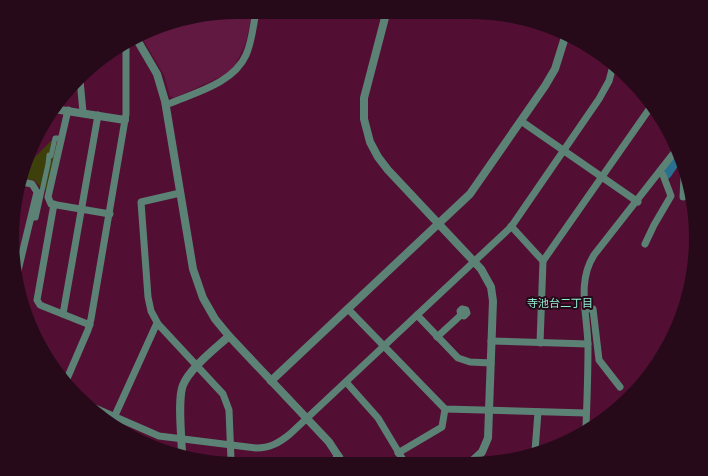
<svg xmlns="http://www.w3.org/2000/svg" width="708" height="476" font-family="'DejaVu Sans','Noto Sans JP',sans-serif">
  <rect width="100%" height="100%" fill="#520f33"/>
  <polygon fill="#611841" points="238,12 253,12 245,45 234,67 225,75 174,98 170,96 164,75 141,36 166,24"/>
  <polygon fill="#3e400b" points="52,140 57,144 47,190 42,189 34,180 23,179 25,167"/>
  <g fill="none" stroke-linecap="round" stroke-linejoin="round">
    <polyline stroke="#297090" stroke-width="11" points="666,174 679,155"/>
    <polyline stroke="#5c8275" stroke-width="5" points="31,218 36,218 48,164 49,155 51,156 55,138 61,138"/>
    <g stroke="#5c8275" stroke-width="7">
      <polyline points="80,80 83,112"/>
      <path d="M166,105C193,93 233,84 246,55C252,42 253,26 256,12"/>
      <polyline points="68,110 48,197 51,204 110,214"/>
      <polyline points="521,121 638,202"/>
      <polyline points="180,193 141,202 148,297 151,311 158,324 223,394 229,410 231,460"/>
      <polyline points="683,197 684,177"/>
      <polyline points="54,204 37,300 40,305 90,325"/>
      <polyline points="511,226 543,261 540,343"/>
      <polyline points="645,244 654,225 671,196 663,175 660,173"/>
      <polyline points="543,261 650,108"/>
      <polyline points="16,279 37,192 32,184 22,182"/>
      <polyline points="348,309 445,409 586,413"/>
      <polygon points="462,309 466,310 467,313 464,316 461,315 460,311"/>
      <polyline points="585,309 593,309 599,360 620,387"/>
      <polyline points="63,314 98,115"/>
      <polyline points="417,315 458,358 470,362 491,363"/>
      <polyline points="437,337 461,315"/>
      <polyline points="491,341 588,344"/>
      <polyline points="66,381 88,330 91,319 126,114 126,44"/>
      <polyline points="346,382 378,418 405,463"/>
      <path d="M88,405L159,436L256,448C270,448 279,443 290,434L511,227L599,99L609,81L613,66"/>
      <polyline points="112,422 157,323"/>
      <path d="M586,427C587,401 588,374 588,348C588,316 576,283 594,255L677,149"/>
      <polyline points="535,451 538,412"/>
      <polyline points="398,453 442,427 445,409"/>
      <polyline points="332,462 339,456"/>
    </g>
    <g stroke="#5c8275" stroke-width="8">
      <polyline points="386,14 364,98 364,119 370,142 378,157 388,170 481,269 491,287 493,301 488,438 482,452 469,464"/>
      <polyline points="136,38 157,74 165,101 193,269 203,298 215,319 229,336 329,442 342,462"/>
      <polyline points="54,109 125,120"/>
      <polyline points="271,381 470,194 545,86 555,69 566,34"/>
      <path d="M182,456C182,438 177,400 183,385C190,368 215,349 229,336"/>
    </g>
  </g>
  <g text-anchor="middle" stroke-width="4" stroke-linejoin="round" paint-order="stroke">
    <g font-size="11" fill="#90eed1" stroke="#270a19">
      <text x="560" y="307">寺池台二丁目</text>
    </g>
  </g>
  <path d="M0 0H708V476H0ZM238 19H470A219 219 0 0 1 689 238V238A219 219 0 0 1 470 457H238A219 219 0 0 1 19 238V238A219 219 0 0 1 238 19Z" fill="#270a19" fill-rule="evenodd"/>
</svg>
